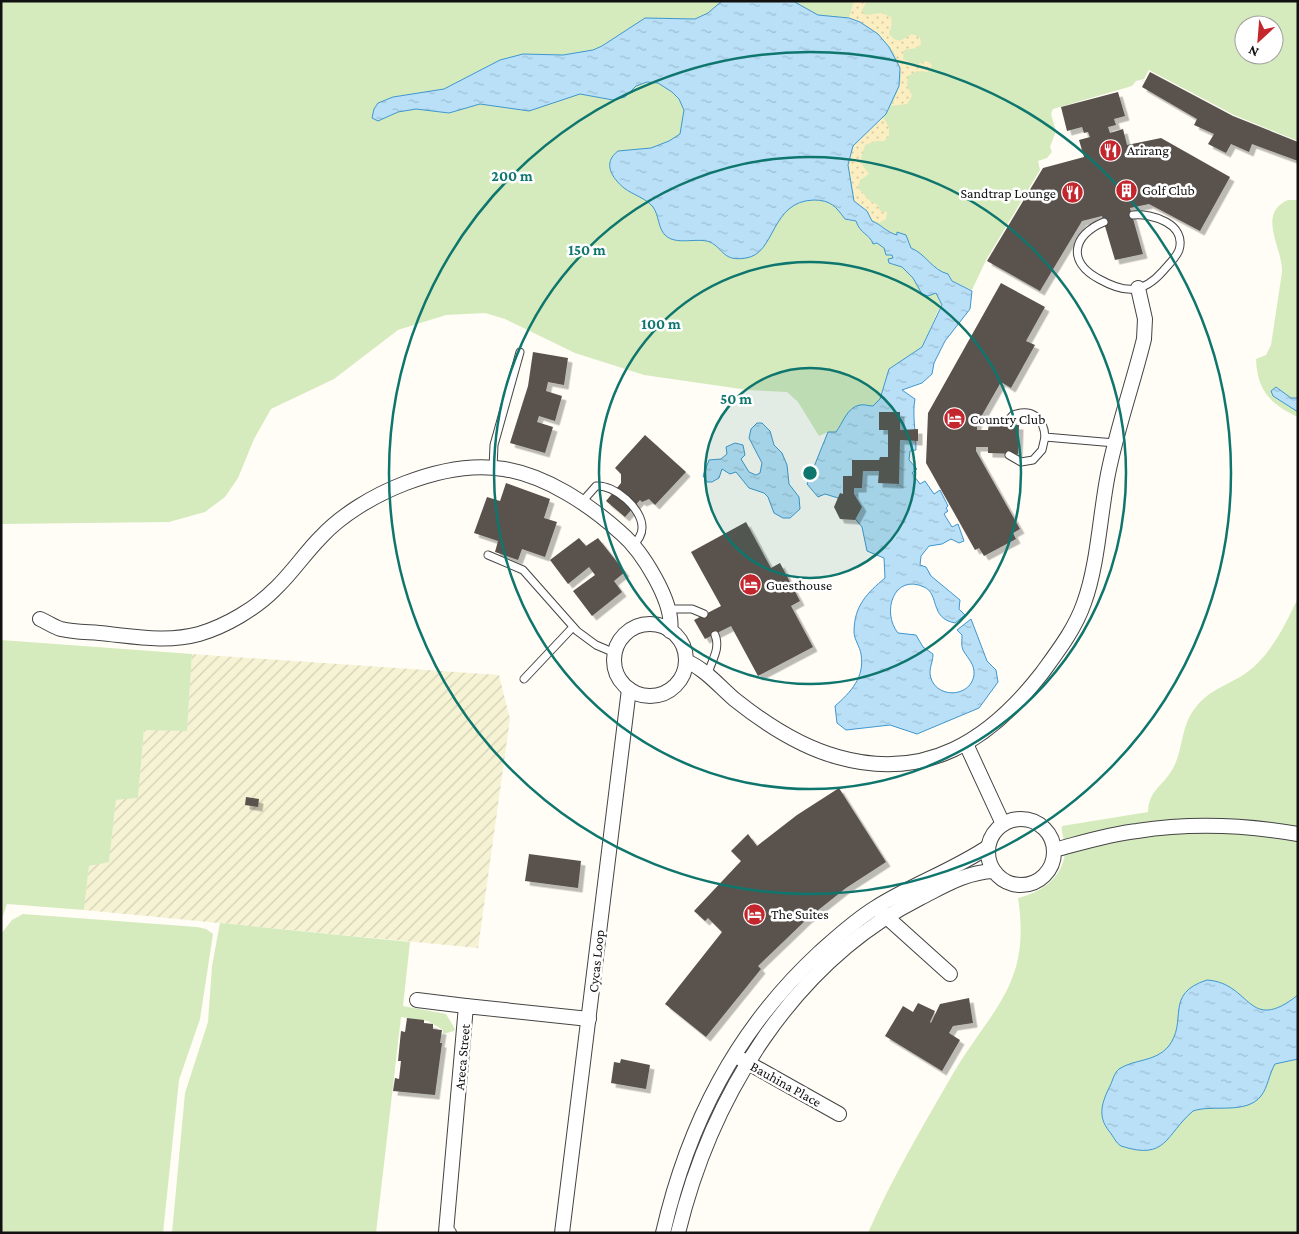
<svg xmlns="http://www.w3.org/2000/svg" width="1299" height="1234" font-family="'Crimson Pro',serif">
  <defs>
    <pattern id="farmland-furrows" width="10" height="10" patternUnits="userSpaceOnUse" patternTransform="scale(1.25)"><rect width="10" height="10" fill="#f6f3d4"/><path d="M-1 1l2-2M0 10L10 0M9 11l2-2" fill="none" stroke="#d2cfb5"/></pattern>
    <pattern id="sand-dots" width="8" height="8" patternUnits="userSpaceOnUse" patternTransform="scale(1.25)"><rect width="8" height="8" fill="#fbeec1"/><path d="M2 2h.1M6 6h.1" fill="none" stroke="#d6cba5" stroke-width="1.8" stroke-linecap="round"/></pattern>
    <pattern id="water-ripples" width="26" height="14" patternUnits="userSpaceOnUse" patternTransform="scale(1.25)"><rect width="26" height="14" fill="#b9e0f7"/><path d="M2 4q2-2 4 0t4 0M15 11q2-2 4 0t4 0" fill="none" stroke="#9ebfd3"/></pattern>
    <filter id="shadow"><feDropShadow dx="4.5" dy="4.5" stdDeviation="0" flood-color="#0004"/></filter>
  </defs>
  <rect width="100%" height="100%" fill="#fffdf5"/>
  <polygon fill="url(#farmland-furrows)" points="192,654 499,675 510,719 478,948 84,910 89,866 109,861 116,800 138,798 144,730 187,730"/>
  <g fill="#d5ebbd" fill-rule="evenodd">
    <path d="M1,1H1298V141L1234,115L1149,70L1144,79L1136,81L1132,86L1053,109L1051,114L1056,131L1050,147L1052,152L1047,158L1038,161L1040,170L986,260L972,290L952,281L949,275L937,271L933,265L913,278L922,294L927,296L936,293L942,302L922,347L889,369L880,399L873,406C869,406 864,404 860,405C847,407 843,423 836,432H828L819,436L798,402L787,392L748,390L644,375L575,353L505,319L485,313L446,315L398,330L334,379L271,409L254,439L238,478L225,497L205,512L169,522L1,524ZM1244,25H1274V55H1244Z"/>
    <path d="M1288,200H1298V417C1270,404 1257,390 1256,359L1266,355L1271,345L1282,272C1283,248 1256,214 1288,200Z"/>
    <path d="M1298,598V1233H868C891,1180 921,1129 950,1079C989,1010 1032,987 1018,898C1044,892 1067,874 1065,845C1064,839 1061,832 1062,826L1148,812C1149,790 1162,787 1172,770C1184,750 1180,726 1196,707C1210,689 1229,685 1246,673C1271,655 1285,625 1298,598Z"/>
    <polygon points="1,640 192,654 187,731 144,730 138,798 116,800 109,862 89,866 84,910 7,904 1,921"/>
    <polygon points="23,914 197,927 206,929 213,934 200,1019 179,1080 163,1233 1,1233 1,934 12,920"/>
    <polygon points="220,923 410,942 403,1006 446,1014 455,1029 454,1031 443,1034 443,1030 428,1021 401,1017 376,1233 172,1233 185,1093 208,1022 212,966"/>
  </g>
  <g fill="url(#sand-dots)">
    <path d="M854,1H867L862,10L865,15L882,13L891,17L892,23L889,34L894,39L900,41L912,34L920,37L921,44L917,48L904,50L903,59L915,65L927,61L932,65L927,72L917,71L908,76L907,85L912,96L907,104L891,106C895,97 901,86 901,76C901,49 872,27 849,18Z"/>
    <polygon points="883,117 889,127 889,136 884,141 876,141 865,145 860,162 869,174 860,180 858,188 870,201 878,205 880,211 887,212 886,219 879,223 872,220 866,210 854,201 848,165 851,151 857,140"/>
  </g>
  <g fill="url(#water-ripples)" stroke="#3f96cf">
    <path d="M722,1H793L818,15L849,18L860,22L878,34L889,47L900,68L899,86L886,114L853,146L848,165L854,201L867,211L872,221C882,225 886,232 897,235V232L906,235L911,248C926,254 932,270 948,274L952,281L972,291L970,309L945,341L934,363L932,374L922,383L902,390L915,399C912,414 916,433 916,450L910,451L909,460L917,469L912,473L920,484L925,481L934,494L940,490L948,506L946,508L948,511L944,514L952,527L958,524L964,541L959,543L951,539L942,544L929,546L921,556L920,565L926,567L931,576L960,600L959,609L965,615L955,623C929,618 940,594 924,587C894,573 881,612 898,633L916,635L923,647L933,654C933,664 927,670 932,681C941,699 971,696 974,675C975,664 968,659 963,650C961,646 962,640 962,635L957,630L971,619L987,661L996,670L998,682L979,708L917,734L890,725L846,730L837,723L835,706C851,692 865,677 861,654C860,647 854,639 854,632C854,606 867,593 885,578L884,558L867,551L862,527L838,498L825,494L818,497L807,484L828,432H836C843,423 847,407 860,405C864,404 869,406 873,406L880,399L889,369L922,347L942,305L936,293L928,296L922,294L913,278L902,267L889,263L888,259L893,258L892,255H886L884,248L877,243L873,244C870,234 860,234 856,221L845,219C836,207 831,200 814,200C770,201 776,254 746,258C723,262 724,249 710,242C697,237 676,246 665,235C658,228 659,215 653,207C646,198 633,195 624,188C612,178 602,163 618,151L651,148L669,141L680,134L684,110L679,99L672,92L658,83L647,82L636,86L625,97L613,100L580,94L529,111L480,104L449,113L416,109L398,112L378,121L372,118L374,109L378,103L393,97L444,89L500,60L523,54L563,55L593,50L602,46L645,18L695,19L708,13Z"/>
    <polygon points="1276,387 1291,398 1298,398 1298,412 1273,396 1271,391"/>
    <polygon points="757,423 762,423 770,431 774,445 782,453 787,465 789,484 799,497 800,509 790,518 783,518 774,513 768,497 764,493 749,488 736,472 730,474 722,469 719,478 712,482 707,482 703,476 709,460 721,459 727,454 726,447 735,443 743,445 745,455 741,459 749,472 756,475 760,473 762,463 749,438 751,429"/>
    <path d="M1207,980C1252,983 1247,1035 1298,995V1059L1275,1064C1269,1074 1268,1087 1261,1096C1246,1115 1213,1104 1193,1111C1165,1135 1167,1161 1121,1146C1115,1142 1114,1137 1109,1131C1097,1116 1102,1102 1110,1086C1113,1080 1114,1073 1119,1069C1134,1059 1155,1062 1168,1047C1189,1021 1163,994 1207,980Z"/>
  </g>
  <g fill="#5a524d" filter="url(#shadow)">
    <polygon points="1150,72 1233,116 1298,142 1298,161 1252,144 1249,152 1231,144 1226,153 1208,144 1214,134 1194,125 1197,119 1142,87"/>
    <polygon points="1118,92 1125,116 1114,119 1116,125 1108,127 1110,133 1123,129 1127,145 1161,138 1230,177 1200,231 1149,204 1130,208 1143,254 1115,260 1102,216 1082,221 1040,291 987,261 1043,168 1084,157 1079,140 1090,137 1088,132 1084,133 1082,127 1067,131 1061,107"/>
    <polygon points="1001,283 1045,307 1026,341 1035,345 1011,388 1001,382 977,424 977,430 988,430 989,424 1019,425 1018,454 988,453 988,447 976,447 976,451 1020,529 1013,533 1016,539 984,556 979,548 975,550 926,463 928,413"/>
    <polygon points="533,352 568,358 564,385 548,382 546,391 562,396 555,421 539,416 537,422 553,427 545,453 510,443 528,386"/>
    <polygon points="879,412 900,412 900,430 918,429 918,441 900,440 899,484 878,483 879,471 863,471 862,488 854,488 854,494 862,507 855,520 840,519 834,507 840,493 843,494 843,476 852,476 852,460 879,460 880,457 888,457 888,430 879,430"/>
    <polygon points="645,435 686,472 655,505 649,499 642,502 640,500 625,517 606,501 621,483 621,474 615,468"/>
    <polygon points="506,483 550,499 544,518 557,522 545,557 522,549 518,560 495,552 498,541 474,533 487,497 500,501"/>
    <polygon points="746,522 771,568 780,563 800,601 791,606 813,647 758,676 731,626 705,639 694,620 721,606 691,552"/>
    <polygon points="579,538 586,546 598,538 625,572 614,581 622,592 592,616 573,591 595,575 589,567 568,584 550,560"/>
    <polygon points="839,788 886,862 846,888 807,919 758,966 761,969 706,1037 665,1004 722,932 708,918 705,921 694,911 741,861 731,851 748,834 757,846 797,815"/>
    <polygon points="246,797 259,799 258,807 245,805"/>
    <polygon points="529,854 581,861 578,888 525,881"/>
    <polygon points="969,998 973,1023 953,1026 949,1033 960,1040 942,1071 885,1036 903,1006 913,1012 918,1003 935,1011 930,1022 931,1023 940,1004"/>
    <polygon points="407,1018 424,1020 424,1023 433,1024 433,1029 442,1030 440,1043 442,1043 435,1095 393,1091 395,1078 399,1079 401,1061 398,1061 401,1031 405,1032"/>
    <polygon points="621,1059 650,1065 646,1089 611,1083 614,1062 620,1063"/>
  </g>
  <g fill="none" stroke-linecap="round" stroke-linejoin="round">
    <defs>
      <g id="lane">
        <path d="M1104,222C1072,235 1067,262 1099,279C1124,293 1142,295 1163,271C1168,265 1176,258 1179,250C1187,224 1152,213 1133,215"/>
        <path d="M1006,423L1013,415C1032,408 1044,418 1045,437L1115,443"/>
        <polyline points="1009,455 1021,462 1033,460 1042,450 1045,437"/>
        <polyline points="493,468 494,445 520,352"/>
        <path d="M581,503L596,486C614,484 643,509 642,528C642,536 637,541 633,546"/>
        <polyline points="488,555 523,570 577,631 596,645 615,653"/>
        <polyline points="669,609 692,609 704,614"/>
        <path d="M708,674C711,661 721,649 715,635"/>
        <polyline points="524,679 573,627"/>
      </g>
      <g id="street">
        <path d="M40,619C47,622 54,627 61,629C73,632 87,632 99,633C132,636 166,643 199,634C226,626 255,609 275,589C292,573 305,553 321,537C361,494 445,459 504,469C547,476 590,505 621,533C642,551 675,603 670,631"/>
        <circle cx="650" cy="660" r="36"/>
        <path d="M686,661C705,669 718,685 734,699C764,723 801,747 838,757C926,782 990,740 1042,673C1058,651 1075,629 1084,603C1098,565 1100,514 1108,474C1117,428 1133,384 1144,339L1145,319L1138,288"/>
        <polyline points="966,744 1003,824"/>
        <circle cx="1021" cy="852" r="33"/>
        <path d="M1054,850C1081,843 1109,834 1137,831C1189,823 1246,825 1298,834"/>
        <polyline points="880,911 950,974"/>
        <polyline points="417,1000 466,1006"/>
        <polyline points="741,1059 839,1114"/>
        <polyline points="449,1233 446,1232 466,1006 589,1019"/>
        <polyline points="562,1233 629,689"/>
        <path d="M663,1233C688,1124 736,1030 819,953C837,937 854,921 875,908C911,885 952,871 988,847"/>
        <path d="M678,1233C711,1097 792,963 920,898C944,886 966,872 994,871"/>
      </g>
    </defs>
    <use href="#lane" stroke="#444" stroke-width="9"/>
    <use href="#street" stroke="#444" stroke-width="16"/>
    <use href="#lane" stroke="#fff" stroke-width="7"/>
    <use href="#street" stroke="#fff" stroke-width="14"/>
  </g>
  <circle cx="810" cy="473" r="105" fill="#0f766e" fill-opacity=".12"/>
  <g fill="none" stroke="#0f766e" stroke-width="2.5">
    <circle cx="810" cy="473" r="105"/>
    <circle cx="810" cy="473" r="211"/>
    <circle cx="810" cy="473" r="316"/>
    <circle cx="810" cy="473" r="421"/>
  </g>
  <defs>
    <symbol id="restaurant-disc" viewBox="-11 -11 22 22"><circle r="9.5" fill="#c4262e" stroke="#fff"/><path d="M-5-6h1v4h1v-4h1v4h1v-4h1v5L-1.5 .5V6h-2V.5L-5-1ZM5-6V6H3V1.5H1.5Q1.5-4 5-6Z" fill="#fff"/></symbol>
    <symbol id="building-disc" viewBox="-11 -11 22 22"><circle r="9.5" fill="#c4262e" stroke="#fff"/><path d="M-4-6H4V6H1V3H-1V6H-4ZM-2.5-4.3h1.7v1.8h-1.7ZM.8-4.3h1.7v1.8H.8ZM-2.5-1h1.7V.8h-1.7ZM.8-1h1.7V.8H.8Z" fill="#fff"/></symbol>
    <symbol id="hotel-disc" viewBox="-11 -11 22 22"><circle r="9.5" fill="#c4262e" stroke="#fff"/><path d="M-6-4.5h1.5V1H6V5H4.5V3h-9V5H-6ZM-4 0a1.8 1.8 0 1 1 3.6 0ZM.5 0V-2.5h3Q6-2.5 6 0Z" fill="#fff"/></symbol>
  </defs>
  <g fill-rule="evenodd">
    <use href="#restaurant-disc" x="1098" y="138" width="25" height="25"/>
    <use href="#building-disc" x="1114" y="178" width="25" height="25"/>
    <use href="#restaurant-disc" x="1060" y="180" width="25" height="25"/>
    <use href="#hotel-disc" x="942" y="406" width="25" height="25"/>
    <use href="#hotel-disc" x="738" y="572" width="25" height="25"/>
    <use href="#hotel-disc" x="742" y="902" width="25" height="25"/>
  </g>
  <g text-anchor="middle" stroke-width="5" stroke-linejoin="round" paint-order="stroke">
    <g font-size="14" fill="#111" stroke="#fff" text-anchor="start">
      <text x="1127" y="155">Arirang</text>
      <text x="1142" y="195">Golf Club</text>
      <text x="1056" y="198" text-anchor="end">Sandtrap Lounge</text>
      <text x="970" y="424">Country Club</text>
      <text x="766" y="590">Guesthouse</text>
      <text x="771" y="919">The Suites</text>
    </g>
    <g font-size="14" fill="#111" stroke="#fff">
      <text transform="translate(596 961) rotate(-84)" y="5">Cycas Loop</text>
      <text transform="translate(462 1057) rotate(-85)" y="5">Areca Street</text>
      <text transform="translate(786 1084) rotate(29)" y="5">Bauhina Place</text>
    </g>
  </g>
  <circle cx="810" cy="473" r="8" fill="#0f766e" stroke="#fff" stroke-width="2.5"/>
  <g font-size="15" text-anchor="middle" font-weight="bold" fill="#0f766e" stroke="#fff" stroke-width="5" stroke-linejoin="round" paint-order="stroke">
    <text x="512" y="181">200 m</text>
    <text x="587" y="255">150 m</text>
    <text x="661" y="329">100 m</text>
    <text x="736" y="404">50 m</text>
  </g>
  <rect width="1299" height="1234" fill="none" stroke="#111111" stroke-width="5"/>
  <g transform="translate(1259 40) rotate(206)"><circle r="24" fill="#ffffff" stroke="#a0a0a0"/>
  <path d="M0-4L9 19L0 12L-9 19Z" fill="#c4262e"/>
  <text y="-8" font-size="14" font-weight="bold" text-anchor="middle" fill="#111111">N</text>
  </g>
</svg>
